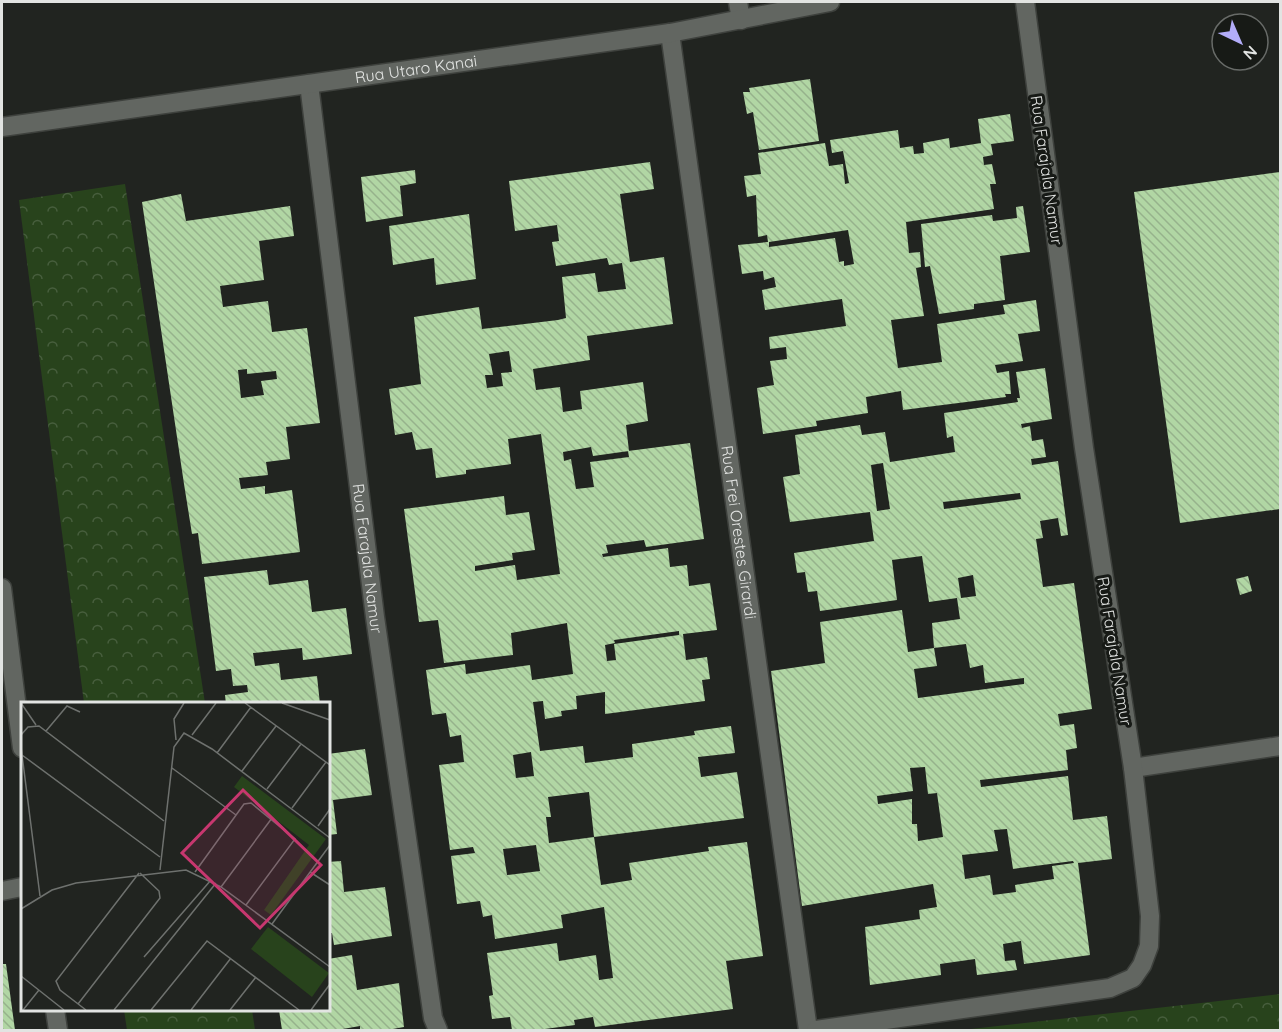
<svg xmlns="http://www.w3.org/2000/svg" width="1282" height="1032" font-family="Quicksand,sans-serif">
  <defs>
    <pattern id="forest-crowns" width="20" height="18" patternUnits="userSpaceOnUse" patternTransform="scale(1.5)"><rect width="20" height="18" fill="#28431c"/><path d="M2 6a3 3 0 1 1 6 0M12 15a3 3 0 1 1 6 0" fill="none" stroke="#475e3d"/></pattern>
    <pattern id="building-back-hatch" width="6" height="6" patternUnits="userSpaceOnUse" patternTransform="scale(1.5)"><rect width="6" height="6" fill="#b1d6a4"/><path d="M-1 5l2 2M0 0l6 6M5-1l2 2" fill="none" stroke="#96b28c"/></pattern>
  </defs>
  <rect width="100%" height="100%" fill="#212420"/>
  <g fill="url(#forest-crowns)">
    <polygon points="125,184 205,703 84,703 19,200"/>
    <polygon points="1280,994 1280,1030 962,1030"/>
    <polygon points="124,1010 252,1010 255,1030 127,1030"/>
  </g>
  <g fill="url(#building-back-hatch)" fill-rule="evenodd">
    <polygon points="810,79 819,141 759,150 753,112 747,114 743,92 750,92 749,88"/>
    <path d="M1010,114L1014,141L991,144L993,155L983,157L984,165L992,164L996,184H990L994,209L906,222L909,253L920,252L921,267L916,268L924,316L891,320L898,368L942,362L937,324L1005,314L1003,305L1036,300L1040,331L1018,334L1023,361L995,365L997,373L1009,371L1011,394H1005L1006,397L903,410L901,391L866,397L868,413L816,421L817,426L763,434L757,388L774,385L770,361L787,359L786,347L770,349L769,337L846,326L842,299L765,310L762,290L776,287L774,277L764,280L763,271L742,274L738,245L768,242L767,235L758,237L756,195L747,197L744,176L761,174L758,153L825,143L829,166L843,164L845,184L849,183L843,151L832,153L830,140L898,130L900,148L913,146L914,154L924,153L923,143L949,138L950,148L981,143L978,119ZM848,230L854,264L844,266V261L839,262L835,238L769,247V242Z"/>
    <path d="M650,162L654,189L620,194L630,262L664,257L673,324L587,336L590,360L533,369L536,390L560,387L563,412L582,409L580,391L643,382L648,421L626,425L629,451L593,456L591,447L563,452L564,461L571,459L576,489L594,487L590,462L629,457L628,451L690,443L704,539L646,547L644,540L606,545L608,553L602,554L603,557L668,548L670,567L687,565L689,586L710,583L717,630L683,634L686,660L707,657L710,679L702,680L705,701L605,714V692L576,696L577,709L561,711L562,716L545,719L543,701L533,702L540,751L583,746L585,763L633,757L632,744L695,735L694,731L731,726L735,753L698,757L701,777L737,772L744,818L594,837L601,885L632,880L629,863L709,851L708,847L747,842L763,956L726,961L733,1009L595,1027L593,1017L574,1020L575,1025L537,1030H512L510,1017L492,1019L489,996L493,995L487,953L557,943L559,961L596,955L599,980L613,978L604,907L561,915L563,928L495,939L492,915L483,917L480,901L457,904L451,856L475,853L473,847L450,850L439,765L464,762L461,735L450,737L446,713L432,715L426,670L465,664L466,674L530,665L532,680L573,674L567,623L511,633L513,655L444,663L438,620L419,622L404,509L504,496L506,515L529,512L535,550L512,553L513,560L475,566V571L515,565L517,580L560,574L541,434L508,439L511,464L466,470V474L436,478L432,448L416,450L412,432L395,435L389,389L421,384L414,317L479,307L482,329L558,320L566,318L562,277L595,273L598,292L626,289L622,263L609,265L607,258L556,266L552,242L559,241L557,225L515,231L509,181ZM509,351L512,372L501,373L503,386L487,388L485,375H493L489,354ZM679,631V635L614,644L616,660L607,661L605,645L615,643L614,640ZM531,752L534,776L516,778L513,755ZM589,792L594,837L549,843L546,817H551L548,797ZM536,845L540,871L507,875L503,849Z"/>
    <polygon points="415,170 416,183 400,186 403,216 366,222 361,177"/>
    <polygon points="1280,172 1280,509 1180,523 1134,192"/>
    <path d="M181,194L186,221L290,206L294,236L259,241L264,280L220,286L223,307L268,301L272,332L307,328L320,423L286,427L290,459L266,462L268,475L239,478L241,489L265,486V494L292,490L300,552L202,564L198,533L192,534L184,484L142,202ZM247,369V374L276,371L277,379L261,381L264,395L241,398L238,370Z"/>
    <polygon points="1023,206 1030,252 1000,256 1005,300 974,304 974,309 939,314 930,266 925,267 921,224 992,215 993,221 1017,218 1016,207"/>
    <polygon points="469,214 476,279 436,285 434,258 393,265 389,226"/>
    <path d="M1045,368L1052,419L1021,424L1022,428L1030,426L1032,441L1043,439L1046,457L1031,459L1032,465L1058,461L1068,535L1061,536L1058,518L1040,521L1043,538L1036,539L1043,587L1074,583L1092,709L1058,714L1060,726L1074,724L1077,748L1066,750L1068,770L980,780L981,787L1068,776L1073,820L1107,816L1112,859L1078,863L1090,955L1024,964L1021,941L1003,944L1005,961L1015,960L1017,970L977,975L975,959L940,964L941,975L870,985L865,927L920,919L919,910L937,907L933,884L802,906L771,671L825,663L820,622L902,610L908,652L934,648L932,623L960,619L957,598L929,602L922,556L892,560L897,600L820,611L817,591L808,592L805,572L797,573L794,553L874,541L870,512L790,522L783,477L800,474L795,435L860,425L862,435L885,432L890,462L955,452L953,436L947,438L944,413L1018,402L1017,398H1020L1016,372ZM883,463L890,509L877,511L871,465ZM1020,493L1021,499L944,509L943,502ZM973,575L976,596L961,598L958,578ZM966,644L970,668L983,665L985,683L1024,678V684L918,698L914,669L937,666L934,648ZM925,767L928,794L937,793L943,837L918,841L917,824H912V799L878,804L877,796L913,791L910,768ZM1007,829L1013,869L1073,861L1074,863L1052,866L1054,879L1015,885L1016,892L993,895L990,875L965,879L962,855L998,851L994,830Z"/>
    <polygon points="267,570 269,585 308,580 312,612 346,608 352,654 303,660 302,648 253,653 255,666 279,663 281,680 317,676 320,704 226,704 225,695 248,692 247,685 233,686 231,669 216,671 204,577"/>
    <polygon points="1248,576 1252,591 1240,595 1236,579"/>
    <polygon points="365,749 372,795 333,800 337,834 328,835 328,754"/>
    <polygon points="341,861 344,892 385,887 392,936 334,945 332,933 328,933 328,862"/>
    <polygon points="352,955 357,990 399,983 404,1027 387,1030 360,1030 360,1026 337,1030 282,1030 279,1010 328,1010 328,959"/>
    <polygon points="2,964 6,964 15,1030 2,1030"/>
  </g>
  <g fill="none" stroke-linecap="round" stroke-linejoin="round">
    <defs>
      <g id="street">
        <polyline points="738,2 741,20"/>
        <path id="s1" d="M670,33L808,1030"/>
        <path id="s2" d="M309,84L375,617L433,1018L438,1030"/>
        <path id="s3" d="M2,127L670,33L830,2"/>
        <polyline points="2,588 22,748"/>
        <polyline points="1133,768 1280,746"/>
        <polyline points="2,891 22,887"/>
        <polyline points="55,1010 58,1030"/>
        <polyline points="816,1030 1110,988 1133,978 1142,965 1149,946 1150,916 1133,768 1084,448 1025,2"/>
      </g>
    </defs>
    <use href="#street" stroke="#3e413d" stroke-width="21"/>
    <use href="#street" stroke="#626661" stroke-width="18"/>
  </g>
  <g text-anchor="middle" stroke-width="6" stroke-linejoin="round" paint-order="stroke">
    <g font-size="16" fill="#e2e4e2" stroke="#171a16">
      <text dy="6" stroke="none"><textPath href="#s3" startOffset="418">Rua Utaro Kanai</textPath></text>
      <text transform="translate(1047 170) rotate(82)" y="6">Rua Farajala Namur</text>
      <text dy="6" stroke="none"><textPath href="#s1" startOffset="504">Rua Frei Orestes Girardi</textPath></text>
      <text dy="6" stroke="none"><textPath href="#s2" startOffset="478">Rua Farajala Namur</textPath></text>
      <text transform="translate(1115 651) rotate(81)" y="6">Rua Farajala Namur</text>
    </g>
  </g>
  <g transform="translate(21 702)">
    <rect width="309" height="309" fill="#212420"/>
    <path d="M221,74L305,137L250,213L243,208L288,143L213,85Z" fill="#28431c"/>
    <path d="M247,225L308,271L291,295L230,247Z" fill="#28431c"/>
    <path fill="none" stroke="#6e716e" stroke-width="1.5" d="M0,1L15,23M224,1L309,63M261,1L309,18M25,29L46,4L59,10M0,33L7,25L18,24L143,119M171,33L195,1M155,38L153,17L163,1M0,45L19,194M196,51L230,5M1,53L139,155M151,66L215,113M221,69L255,24M246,87L280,42M271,106L305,60M297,124L309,107M139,168L153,45L163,31L191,47L309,136M174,170L223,102L230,101L274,137L225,203M289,170L309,183M200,185L251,116M0,207L31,188L55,181L165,168L200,185L309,265M251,222L309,143M123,255L190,178M0,274L43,308M57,302L139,196L138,189L119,171M2,308L18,288M65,308L39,288L35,279L118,171M93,308L195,181M130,308L186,239L278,308M170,308L210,256M209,308L235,275M290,308L309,282"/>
    <path fill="#c7376f" fill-opacity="0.15" stroke="#c7376f" stroke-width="3" d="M222,88L300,163L239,226L161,151Z"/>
    <rect width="309" height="309" fill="none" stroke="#e2e4e2" stroke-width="3"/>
  </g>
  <rect width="1282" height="1032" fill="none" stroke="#e2e4e2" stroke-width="6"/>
  <g transform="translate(1240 42) rotate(136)"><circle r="28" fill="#171a16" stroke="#686b68" stroke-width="1.5"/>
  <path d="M0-4.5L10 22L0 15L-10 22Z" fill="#b3adf9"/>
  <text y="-9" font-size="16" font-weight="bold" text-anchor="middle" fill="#e2e4e2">N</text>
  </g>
</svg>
